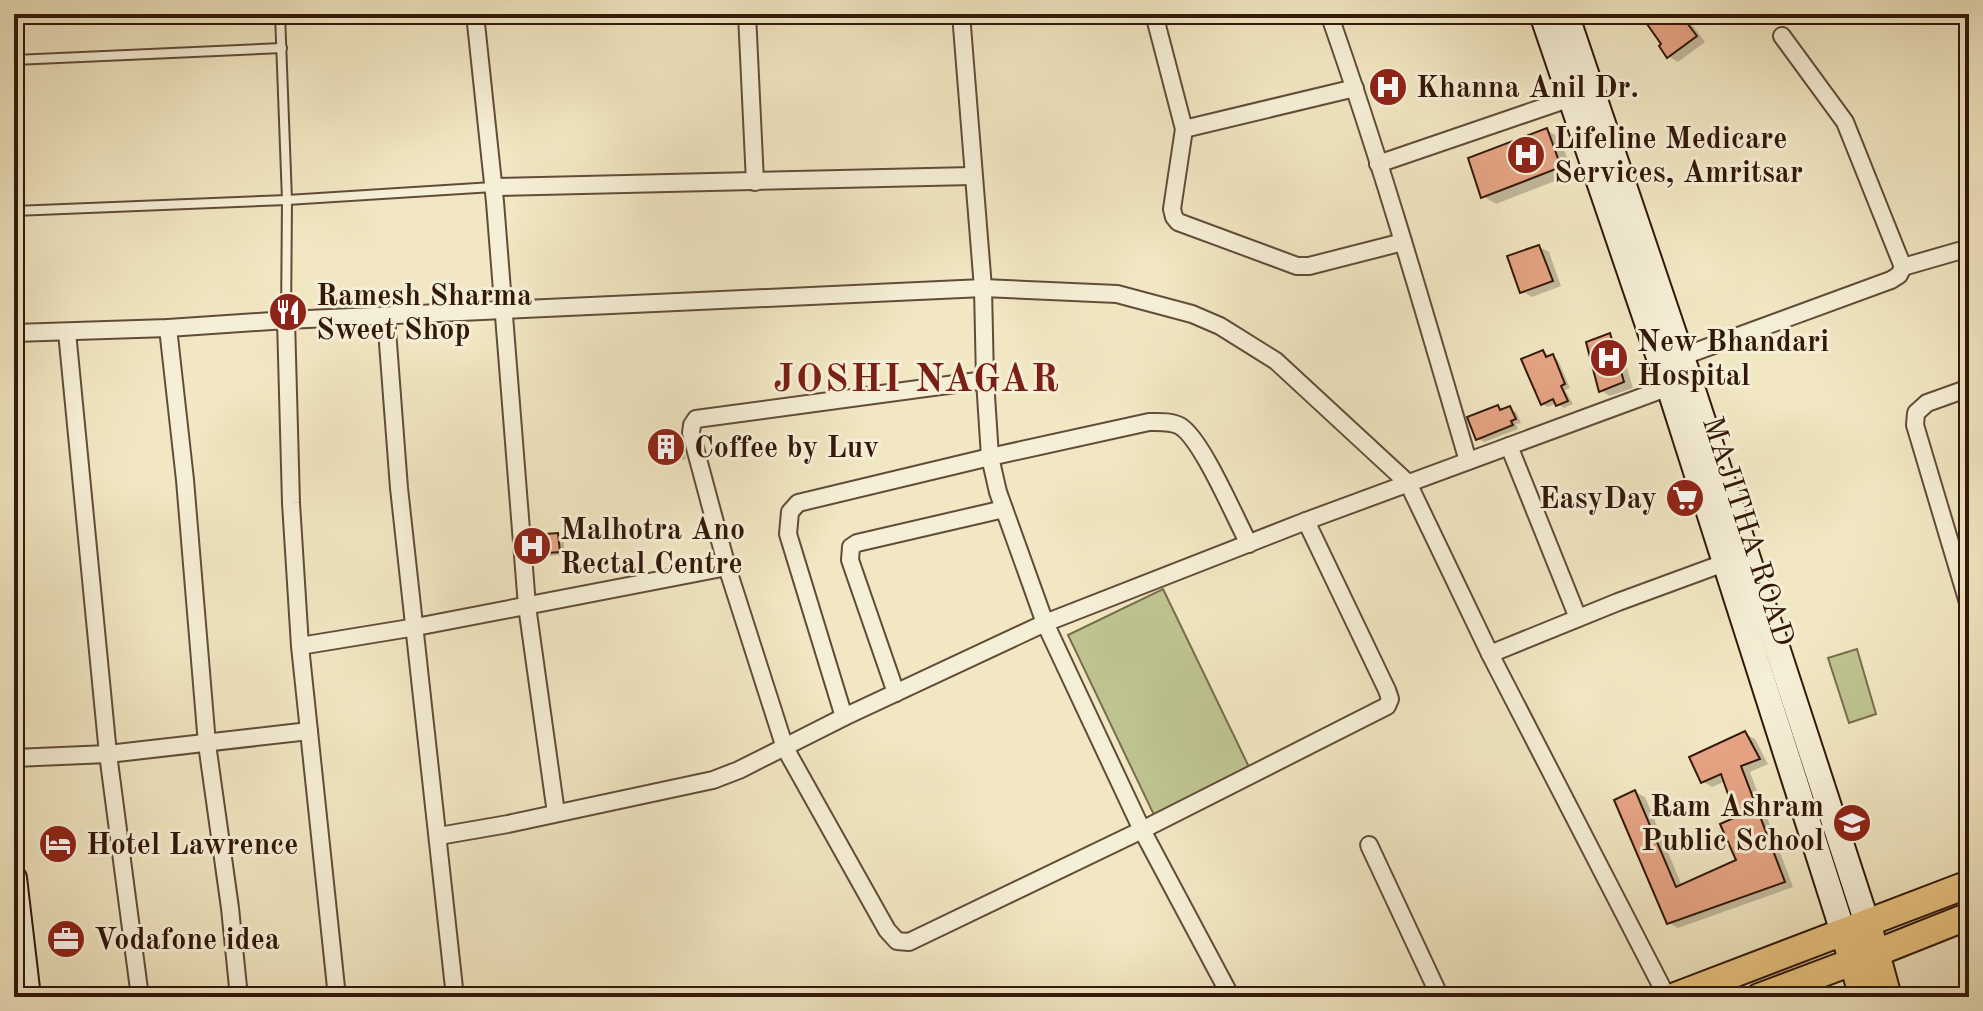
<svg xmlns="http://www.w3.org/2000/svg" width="1983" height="1011" font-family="'Old Standard TT',serif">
  <rect width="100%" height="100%" fill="#f1e7c2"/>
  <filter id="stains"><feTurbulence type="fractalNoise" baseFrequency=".0025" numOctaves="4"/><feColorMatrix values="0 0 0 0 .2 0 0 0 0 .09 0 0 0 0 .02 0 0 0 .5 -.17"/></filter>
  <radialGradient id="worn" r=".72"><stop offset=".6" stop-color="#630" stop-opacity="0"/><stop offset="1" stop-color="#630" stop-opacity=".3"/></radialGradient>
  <g fill="#bec490" stroke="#786e4e" stroke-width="2">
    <polygon points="1163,589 1250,769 1154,815 1068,635"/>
    <polygon points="1857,649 1876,714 1849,723 1828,658"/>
  </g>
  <g fill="#0003">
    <polygon points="1651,14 1684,14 1705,42 1678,62 1668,56"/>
    <polygon points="1547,130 1560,138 1573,174 1496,204 1483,196"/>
    <polygon points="1539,247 1549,252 1561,286 1532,297 1522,291"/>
    <polygon points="1609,336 1619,341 1633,388 1610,396 1600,390"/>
    <polygon points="1543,352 1558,360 1570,388 1565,390 1573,404 1564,408 1557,403 1548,407 1542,404"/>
    <polygon points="1498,407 1516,412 1521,423 1516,424 1518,429 1484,442 1478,438"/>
    <polygon points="675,435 681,438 686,459 664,463 658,459"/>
    <polygon points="557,535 563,538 565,554 542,557 536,553"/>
    <polygon points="1745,734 1755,739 1768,764 1750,772 1793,887 1678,928 1668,922 1635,792 1645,797 1682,886 1738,862 1739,818 1726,781 1712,787 1702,781"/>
  </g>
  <g fill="#e6a484" stroke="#33180b" stroke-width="2">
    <polygon points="1640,14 1680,14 1697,36 1667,58 1659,46 1661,44"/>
    <polygon points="1547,128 1561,167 1481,198 1468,158"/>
    <polygon points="1539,245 1553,281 1520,293 1507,256"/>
    <polygon points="1610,333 1624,382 1599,392 1586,342"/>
    <polygon points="1543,350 1546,357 1553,354 1565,384 1561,386 1568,401 1556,406 1553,399 1541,405 1521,359"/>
    <polygon points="1498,405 1500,410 1510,406 1516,419 1511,421 1513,425 1476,440 1467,417"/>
    <polygon points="675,433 681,457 656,461 650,438"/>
    <polygon points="558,533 560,552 534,554 532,535"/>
    <polygon points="1745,731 1760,759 1741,766 1785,882 1667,924 1614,800 1635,790 1676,887 1736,860 1720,824 1736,817 1721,774 1701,783 1689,757"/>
  </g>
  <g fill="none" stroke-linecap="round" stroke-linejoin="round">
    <defs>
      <g id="lane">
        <polyline points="280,14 287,200 286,320"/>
        <polyline points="14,60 282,48"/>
        <polyline points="14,211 287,200 493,187"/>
      </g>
      <g id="street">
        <polyline points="475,14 495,202 527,606 556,813"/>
        <polyline points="747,14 755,182"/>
        <polyline points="961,14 983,288 985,380 990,457 998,492 1045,623 1142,830 1231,997"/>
        <polyline points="1154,14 1184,129 1172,209 1174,217 1178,222 1297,266 1309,266 1403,242"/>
        <path d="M1329,14C1381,161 1424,311 1468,461"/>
        <polyline points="1184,129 1355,88"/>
        <polyline points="1378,164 1571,98"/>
        <polyline points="494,187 972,176"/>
        <polyline points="1903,267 1969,248"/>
        <polyline points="386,317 399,488 455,997"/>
        <polyline points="286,320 291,503 300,646 337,997"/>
        <polyline points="168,328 185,480 207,744 230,908 239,997"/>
        <polyline points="67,332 108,754 140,997"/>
        <polyline points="14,333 168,328 286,320 983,288 1117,294 1192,314 1220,326 1276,361 1408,483 1490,654 1667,997"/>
        <polyline points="1681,357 1891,280 1899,275 1903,267 1845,122 1782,36"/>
        <polyline points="1969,388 1927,403 1916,413 1915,425 1969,606"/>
        <polyline points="1509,446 1578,618"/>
        <polyline points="727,567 691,433 692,425 696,419 985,380"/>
        <polyline points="300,646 416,627 727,567 785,748 887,930 897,941 909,942 1142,830 1387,706 1390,699 1387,690 1306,521"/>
        <polyline points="1490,654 1618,602 1735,559"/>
        <polyline points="896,693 850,560 851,547 857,543 1004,509"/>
        <path d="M844,717L788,534L790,512L798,503L990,457L1149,422C1159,422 1171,421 1180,426C1202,439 1235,518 1249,544"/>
        <polyline points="14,758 108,754 309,731"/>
        <polyline points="439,836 508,824 713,780 739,770 844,717 1045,623 1306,521 1669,387"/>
        <polyline points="1369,845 1440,997"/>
      </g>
      <g id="secondary">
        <polyline points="1542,14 1669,387 1843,932"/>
        <polyline points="1566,14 1689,378 1867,923"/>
        <polyline points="14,878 28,997"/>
      </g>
      <g id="primary">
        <polyline points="1847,943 1863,997"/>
        <polyline points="1673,997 1969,884"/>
        <polyline points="1759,997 1876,953 1867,923"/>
        <polyline points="1888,997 1876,953 1969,916"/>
      </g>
    </defs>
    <use href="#lane" stroke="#624c39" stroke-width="12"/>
    <use href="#street" stroke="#624c39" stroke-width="20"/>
    <use href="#secondary" stroke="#33180b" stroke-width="28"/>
    <use href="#primary" stroke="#33180b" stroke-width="30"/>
    <use href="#lane" stroke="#f6efd7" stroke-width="8"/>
    <use href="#street" stroke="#f6efd7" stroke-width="16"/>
    <use href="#secondary" stroke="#f6efd7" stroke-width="24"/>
    <use href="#primary" stroke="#e8c481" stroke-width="26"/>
  </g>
  <defs>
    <symbol id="hospital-disc" viewBox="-11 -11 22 22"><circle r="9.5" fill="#8f2418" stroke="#f6efd7"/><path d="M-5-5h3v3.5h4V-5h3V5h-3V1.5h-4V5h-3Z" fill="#fff"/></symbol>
    <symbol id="restaurant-disc" viewBox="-11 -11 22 22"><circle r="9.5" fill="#8f2418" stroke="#f6efd7"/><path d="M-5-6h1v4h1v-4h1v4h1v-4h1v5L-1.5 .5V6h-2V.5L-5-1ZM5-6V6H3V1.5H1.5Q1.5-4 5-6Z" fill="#fff"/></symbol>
    <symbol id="building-disc" viewBox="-11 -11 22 22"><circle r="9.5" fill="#8f2418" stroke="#f6efd7"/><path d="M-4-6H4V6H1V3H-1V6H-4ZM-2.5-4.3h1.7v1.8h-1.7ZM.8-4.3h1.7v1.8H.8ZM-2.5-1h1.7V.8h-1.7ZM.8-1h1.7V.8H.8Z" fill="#fff"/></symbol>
    <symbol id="supermarket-disc" viewBox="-11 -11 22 22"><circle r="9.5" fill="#8f2418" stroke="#f6efd7"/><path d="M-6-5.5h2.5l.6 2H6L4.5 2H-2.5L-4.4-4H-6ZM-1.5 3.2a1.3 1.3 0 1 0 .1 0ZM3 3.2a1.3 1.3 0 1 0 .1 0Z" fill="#fff"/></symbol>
    <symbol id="school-disc" viewBox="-11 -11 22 22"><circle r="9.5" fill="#8f2418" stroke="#f6efd7"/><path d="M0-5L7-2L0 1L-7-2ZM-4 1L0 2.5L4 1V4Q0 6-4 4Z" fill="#fff"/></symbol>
    <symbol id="hotel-disc" viewBox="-11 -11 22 22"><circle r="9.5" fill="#8f2418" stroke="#f6efd7"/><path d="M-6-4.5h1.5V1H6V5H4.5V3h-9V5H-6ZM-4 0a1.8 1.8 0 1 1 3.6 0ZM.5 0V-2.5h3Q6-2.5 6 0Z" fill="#fff"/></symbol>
    <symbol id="office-disc" viewBox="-11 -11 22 22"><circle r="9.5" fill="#8f2418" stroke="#f6efd7"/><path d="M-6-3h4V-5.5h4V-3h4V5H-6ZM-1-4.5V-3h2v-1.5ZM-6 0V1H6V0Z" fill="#fff"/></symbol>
  </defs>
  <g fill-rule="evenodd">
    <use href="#hospital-disc" x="1366" y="65" width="44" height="44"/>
    <use href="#hospital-disc" x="1504" y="133" width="44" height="44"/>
    <use href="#restaurant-disc" x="266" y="290" width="44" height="44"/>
    <use href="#hospital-disc" x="1587" y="336" width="44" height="44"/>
    <use href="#building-disc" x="644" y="425" width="44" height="44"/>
    <use href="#supermarket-disc" x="1663" y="476" width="44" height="44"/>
    <use href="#hospital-disc" x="510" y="524" width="44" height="44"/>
    <use href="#school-disc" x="1830" y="801" width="44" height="44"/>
    <use href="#hotel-disc" x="36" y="822" width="44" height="44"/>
    <use href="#office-disc" x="44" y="917" width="44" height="44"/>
  </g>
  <g text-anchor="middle" stroke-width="6" stroke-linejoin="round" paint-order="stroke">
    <g font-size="30" font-weight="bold" fill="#33180b" stroke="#f6efd7" text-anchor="start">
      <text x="1416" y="97">Khanna Anil Dr.</text>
      <text x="1554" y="148">Lifeline Medicare<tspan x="1554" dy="34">Services, Amritsar</tspan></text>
      <text x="316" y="305">Ramesh Sharma<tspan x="316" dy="34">Sweet Shop</tspan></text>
      <text x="1637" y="351">New Bhandari<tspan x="1637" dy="34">Hospital</tspan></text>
      <text x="694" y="457">Coffee by Luv</text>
      <text x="1657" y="508" text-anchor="end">EasyDay</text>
      <text x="560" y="539">Malhotra Ano<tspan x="560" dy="34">Rectal Centre</tspan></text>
      <text x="1824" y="816" text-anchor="end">Ram Ashram<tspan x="1824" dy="34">Public School</tspan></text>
      <text x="86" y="854">Hotel Lawrence</text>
      <text x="94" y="949">Vodafone idea</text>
    </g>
    <g font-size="30" fill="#33180b" stroke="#f6efd7">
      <text transform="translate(1749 531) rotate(72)" y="10">MAJITHA ROAD</text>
    </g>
    <g font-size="38" font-weight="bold" letter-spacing="2" fill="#7a1f14" stroke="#f6efd7">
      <text x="917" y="391">JOSHI NAGAR</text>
    </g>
  </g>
  <rect width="1983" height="1011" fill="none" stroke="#f1e7c2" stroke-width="48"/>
  <rect x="16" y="16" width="1951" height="979" fill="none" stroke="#33180b" stroke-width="4"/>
  <rect x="24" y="24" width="1935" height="963" fill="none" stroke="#33180b" stroke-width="2"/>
  <rect width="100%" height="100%" filter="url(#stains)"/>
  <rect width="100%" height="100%" fill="url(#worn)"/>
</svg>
